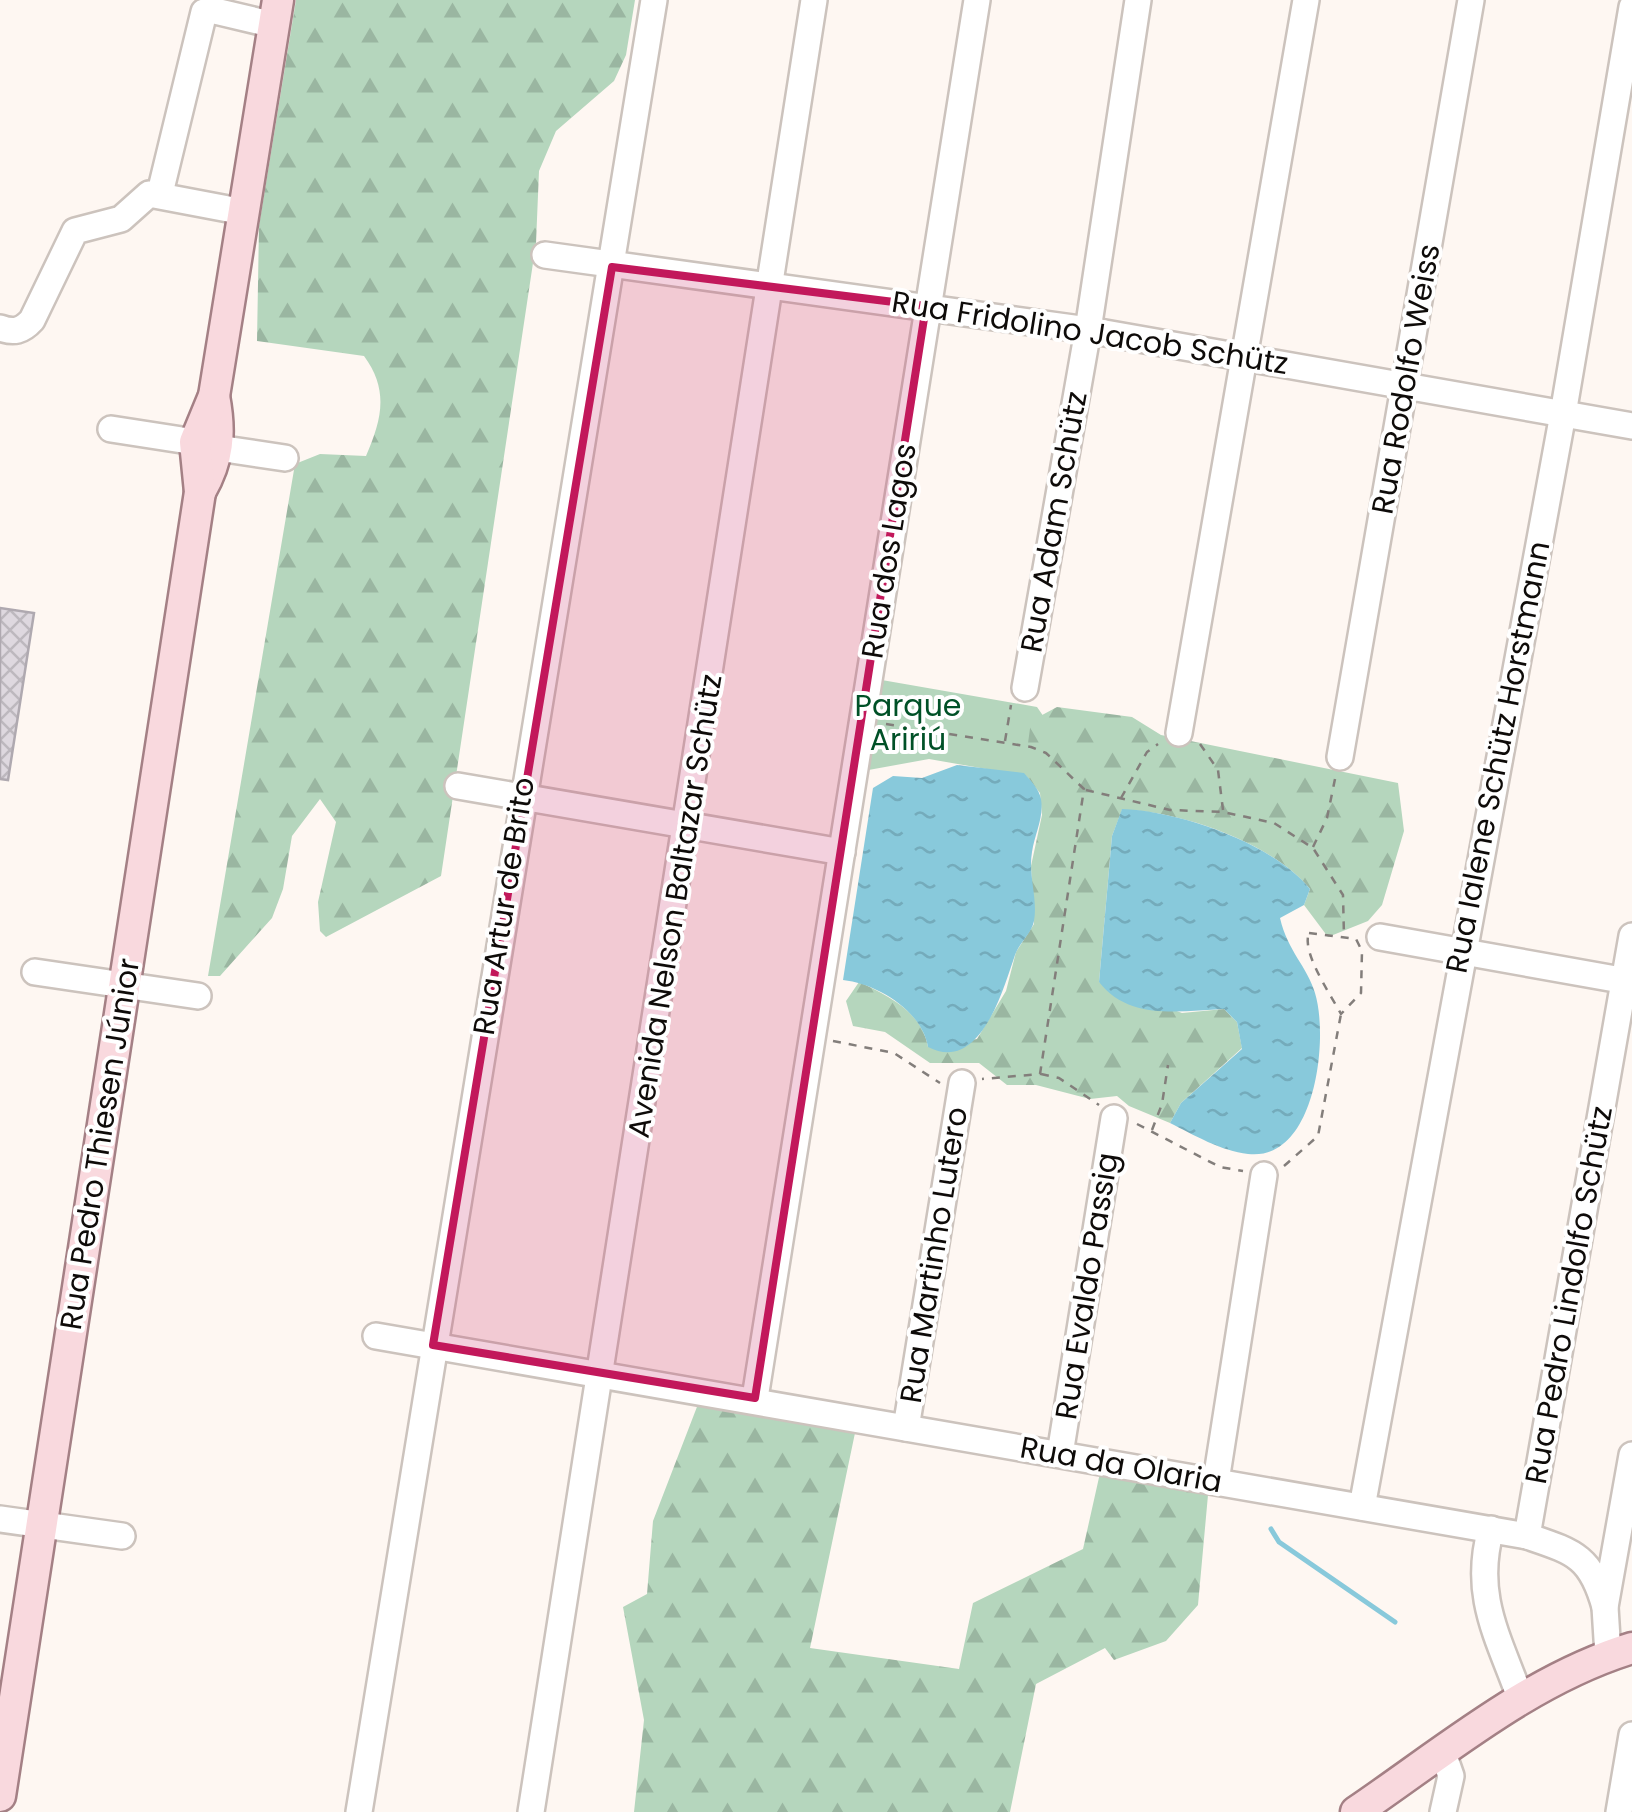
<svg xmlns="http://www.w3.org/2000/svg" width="1632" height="1812" font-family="Poppins,sans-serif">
  <defs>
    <pattern id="forest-firs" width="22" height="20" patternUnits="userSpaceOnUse" patternTransform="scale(2.5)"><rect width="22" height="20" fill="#b5d6bd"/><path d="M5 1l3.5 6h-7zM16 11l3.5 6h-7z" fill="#9ab6a1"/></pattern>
    <pattern id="water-ripples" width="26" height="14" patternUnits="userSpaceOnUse" patternTransform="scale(2.5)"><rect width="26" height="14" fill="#88c9db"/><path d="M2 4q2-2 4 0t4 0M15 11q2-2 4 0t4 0" fill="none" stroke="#74abbb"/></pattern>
    <pattern id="building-cross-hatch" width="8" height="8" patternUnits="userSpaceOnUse" patternTransform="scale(2.5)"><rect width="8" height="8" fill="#ded8df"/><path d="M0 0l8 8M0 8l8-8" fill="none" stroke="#bdb8be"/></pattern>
  </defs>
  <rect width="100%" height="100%" fill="#fef7f2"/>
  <polygon fill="#b5d6bd" points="876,679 1037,707 1071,756 1055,781 929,759 863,771"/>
  <g fill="url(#forest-firs)">
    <path d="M296,0H635L626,55L614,81L556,131L539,171L536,243L441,876L326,937L320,931L318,902L336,822L320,799L292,836L283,889L272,918L220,976H208L295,464L320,454L366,456C382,419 389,390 364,356L257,341L259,226Z"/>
    <path d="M1057,707L1132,717L1161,735L1398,783L1404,831L1382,905L1368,921L1328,937L1304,905L1310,889C1274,844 1180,810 1122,810L1112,836L1099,982L1182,1013L1224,1009L1237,1022L1242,1048L1181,1103L1170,1123L1129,1106L1117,1096L1090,1099L1036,1085H1007L979,1063H930L885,1032L853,1026L846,1001L859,982C889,996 922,1012 928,1047L977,1039L1006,991L1016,952L1034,924L1031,866L1042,815L1040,793L1024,773L1031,721Z"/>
    <polygon points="700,1399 855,1433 810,1648 959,1669 973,1603 1083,1549 1100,1473 1208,1495 1198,1605 1166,1641 1114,1660 1105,1648 1036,1684 1010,1812 634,1812 644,1720 623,1607 647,1594 653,1521"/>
  </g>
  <g fill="url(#water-ripples)">
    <path d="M957,765L1024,773C1031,781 1039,789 1041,799C1044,818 1035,833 1032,852C1028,875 1038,899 1034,921C1032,933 1019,943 1015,955C1003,990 980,1074 928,1047C922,1011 878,984 843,980L873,788L893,776L922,778Z"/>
    <path d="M1122,809C1181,811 1274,844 1310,889L1304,905L1280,918C1288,952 1307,966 1315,993C1329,1038 1316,1162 1248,1154C1221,1151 1194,1135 1170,1123L1181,1103L1242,1049L1237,1022L1224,1009C1181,1011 1129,1021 1099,982L1112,836Z"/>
  </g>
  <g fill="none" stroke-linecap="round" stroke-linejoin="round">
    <polyline stroke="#88c9db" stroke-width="5" points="1271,1529 1279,1542 1395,1622"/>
  </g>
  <polygon fill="url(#building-cross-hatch)" stroke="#afa9b0" stroke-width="2.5" points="0,608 34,613 8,780 0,779"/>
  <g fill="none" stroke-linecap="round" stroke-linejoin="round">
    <defs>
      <g id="minor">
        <polyline points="160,193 204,12 211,10 274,25"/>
        <polyline points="545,255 1088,330 1632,426"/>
        <path d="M0,328C14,333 22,331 32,320L75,231L121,219L149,194L244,212"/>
        <polyline points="111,429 195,442"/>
        <polyline points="218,448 285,458"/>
        <polyline points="1025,688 1088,330 1138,0"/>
        <polyline points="1179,733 1306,0"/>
        <polyline points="1340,757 1471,0"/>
        <polyline points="458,786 842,852"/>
        <polyline points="1380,937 1632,982"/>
        <polyline points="35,972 198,996"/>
        <path d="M376,1336L1527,1536C1574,1552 1591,1556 1605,1607"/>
        <polyline points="755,1398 977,0"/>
        <polyline points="906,1428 962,1083"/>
        <polyline points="1060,1454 1114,1118"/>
        <polyline points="1216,1481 1264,1175"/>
        <polyline points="1362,1507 1563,414 1632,7"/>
        <polyline points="0,1519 122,1536"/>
        <path d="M1491,1529C1472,1596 1499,1638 1521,1700"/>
        <polyline points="1527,1536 1632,936"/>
        <polyline points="1608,1655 1605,1607 1632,1455"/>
        <polyline points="1443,1753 1451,1776 1443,1812"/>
        <polyline points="359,1812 654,0"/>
        <polyline points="531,1812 814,0"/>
        <polyline points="1619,1812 1632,1735"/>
      </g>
      <g id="major">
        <path d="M200,492C219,459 221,433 214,396"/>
        <polyline points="0,1796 200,492 195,442 214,396 278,0"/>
        <path d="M1356,1812C1443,1753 1530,1679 1632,1648"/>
      </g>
    </defs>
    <use href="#minor" stroke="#ccc3bd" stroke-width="30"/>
    <use href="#major" stroke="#a48085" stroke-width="35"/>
    <g stroke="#837e7b" stroke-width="2.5" stroke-dasharray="8 8" stroke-linecap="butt">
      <polyline points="886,724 1031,747 1046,753 1084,789 1040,1074 982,1079"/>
      <polyline points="1005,741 1011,705"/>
      <polyline points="1200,744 1218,770 1223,810"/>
      <polyline points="1086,790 1170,810 1223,812 1274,823 1313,848 1343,895 1344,937"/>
      <polyline points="1121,798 1147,752 1158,744"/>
      <polyline points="1313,847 1327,818 1335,779"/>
      <path d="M1309,933L1356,939L1362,951L1361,993L1341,1014C1331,995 1301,952 1309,933Z"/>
      <polyline points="833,1041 894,1053 940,1083"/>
      <polyline points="1041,1074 1059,1078 1099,1105"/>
      <polyline points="1137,1124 1220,1167 1243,1171"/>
      <polyline points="1152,1130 1162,1104 1168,1065"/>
      <polyline points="1284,1166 1318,1136 1341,1014"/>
    </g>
    <use href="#minor" stroke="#fff" stroke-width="25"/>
    <use href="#major" stroke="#f9d9de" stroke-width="30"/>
  </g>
  <path fill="#c2185b" fill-opacity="0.2" stroke="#c2185b" stroke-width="8" stroke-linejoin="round" d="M612,267L926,306L755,1398L433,1345Z"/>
  <g text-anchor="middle" stroke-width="8" stroke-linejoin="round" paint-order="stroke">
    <g font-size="30" fill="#0e0b09" stroke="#fff">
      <text transform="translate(1090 333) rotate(9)" y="10">Rua Fridolino Jacob Schütz</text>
      <text transform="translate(1406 379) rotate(-80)" y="10">Rua Rodolfo Weiss</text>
      <text transform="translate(1054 522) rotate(-80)" y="10">Rua Adam Schütz</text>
      <text transform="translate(889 551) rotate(-81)" y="10">Rua dos Lagos</text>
      <text transform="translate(1498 757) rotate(-79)" y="10">Rua Ialene Schütz Horstmann</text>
      <text transform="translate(504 906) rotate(-81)" y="10">Rua Artur de Brito</text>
      <text transform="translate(675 906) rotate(-81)" y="10">Avenida Nelson Baltazar Schütz</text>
      <text transform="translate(100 1144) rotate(-81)" y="10">Rua Pedro Thiesen Júnior</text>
      <text transform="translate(934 1255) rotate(-81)" y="10">Rua Martinho Lutero</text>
      <text transform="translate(1087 1286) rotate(-81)" y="10">Rua Evaldo Passig</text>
      <text transform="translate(1569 1295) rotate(-80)" y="10">Rua Pedro Lindolfo Schütz</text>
      <text transform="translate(1121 1465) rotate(10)" y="10">Rua da Olaria</text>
    </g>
    <g font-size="30" fill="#005127" stroke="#fff">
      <text x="908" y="716">Parque<tspan x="908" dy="34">Aririú</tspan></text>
    </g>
  </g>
</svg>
